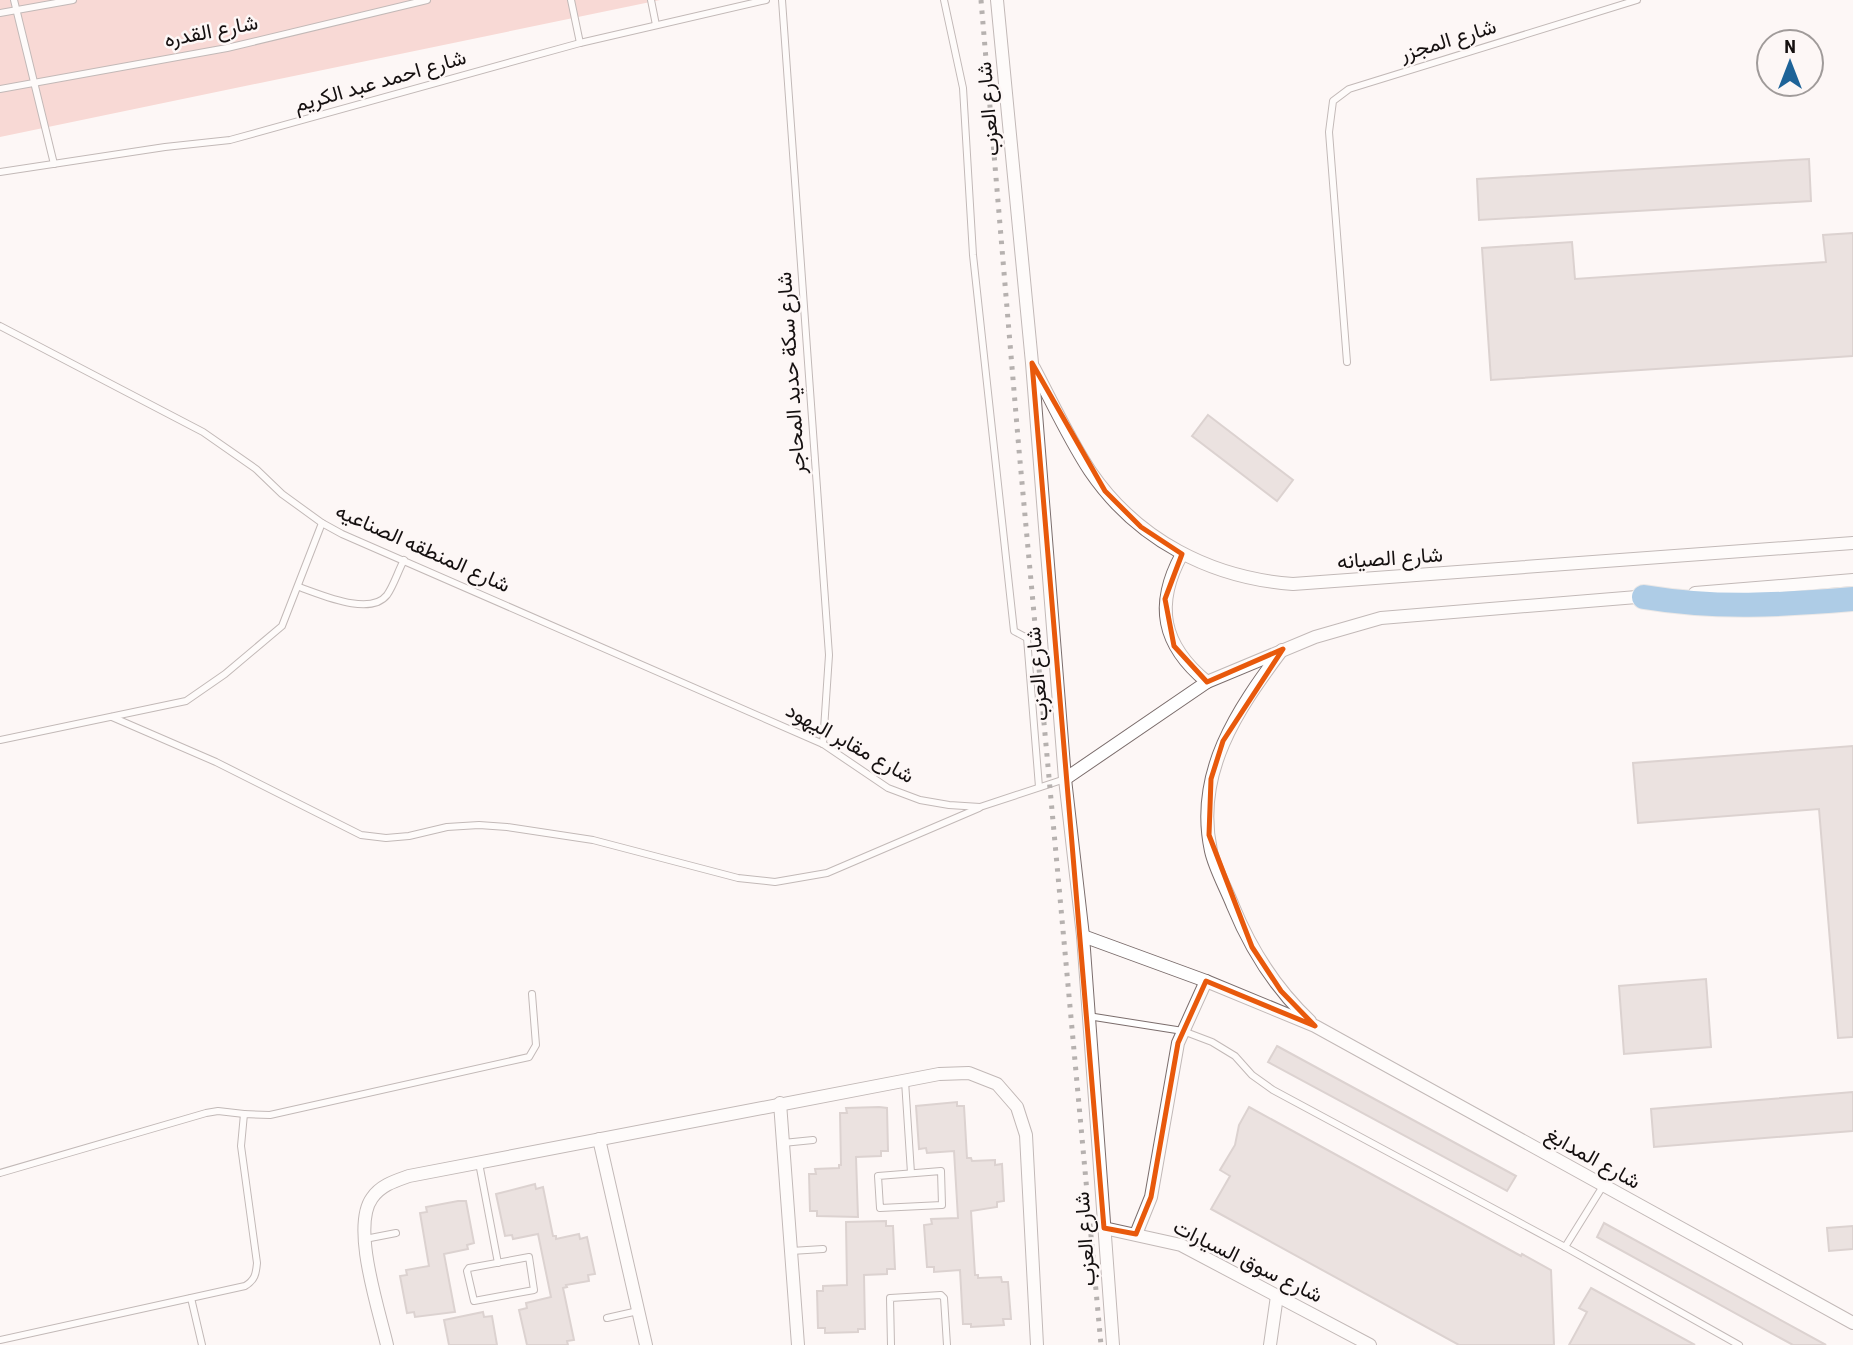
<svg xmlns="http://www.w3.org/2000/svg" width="1853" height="1345" font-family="'Roboto Condensed',Vazirmatn,sans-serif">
  <rect width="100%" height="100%" fill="#fdf7f6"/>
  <polygon fill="#f2b4ad" points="0,0 660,0 0,137"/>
  <g fill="#d6c7c5" stroke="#b3a5a3" stroke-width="2">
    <polygon points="1809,159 1811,201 1479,220 1477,179"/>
    <polygon points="1853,233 1853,356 1491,380 1482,248 1572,242 1575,279 1826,262 1823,235"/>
    <polygon points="1208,415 1293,480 1277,501 1192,436"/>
    <polygon points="1853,746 1853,1037 1838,1038 1819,809 1638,823 1633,763"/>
    <polygon points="1706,979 1711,1047 1624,1054 1619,986"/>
    <polygon points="1277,1046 1516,1176 1507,1191 1268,1062"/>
    <polygon points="1853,1092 1853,1131 1654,1147 1651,1109"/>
    <polygon points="957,1102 957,1106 964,1106 967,1158 971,1158 972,1161 995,1160 995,1165 1002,1164 1004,1201 997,1202 997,1207 971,1211 975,1275 978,1275 978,1278 1001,1277 1002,1282 1008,1282 1011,1319 1003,1319 1004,1325 971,1327 971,1324 963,1324 960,1270 934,1272 934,1267 927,1267 924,1225 932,1224 931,1219 958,1218 954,1151 927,1153 926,1148 919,1149 916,1106"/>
    <polygon points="879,1107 887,1108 888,1151 881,1151 881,1156 856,1157 858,1217 817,1216 817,1211 810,1211 809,1174 816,1174 815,1169 839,1168 839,1165 841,1165 840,1113 847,1113 846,1108"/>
    <polygon points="1249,1107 1521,1256 1522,1254 1551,1270 1554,1345 1459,1345 1211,1209 1230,1176 1220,1170 1235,1145 1239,1125"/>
    <polygon points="535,1184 536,1189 543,1187 553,1236 556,1236 556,1239 579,1234 580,1239 587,1237 595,1274 588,1275 589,1281 566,1285 567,1287 563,1288 574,1340 567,1341 568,1345 527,1345 519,1310 527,1308 526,1303 551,1297 538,1234 513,1239 512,1235 505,1236 496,1194"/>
    <polygon points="458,1201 466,1201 474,1243 467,1245 468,1249 444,1254 455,1312 415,1317 414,1312 407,1313 400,1276 407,1275 406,1270 429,1266 420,1213 427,1212 426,1207"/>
    <polygon points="886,1221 886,1226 893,1226 895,1269 887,1269 887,1274 864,1275 865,1329 858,1329 858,1332 825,1333 825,1328 818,1328 817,1291 823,1291 823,1286 847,1285 846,1222"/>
    <polygon points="1604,1223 1826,1345 1793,1345 1597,1237"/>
    <polygon points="1853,1226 1853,1249 1829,1251 1827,1228"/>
    <polygon points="1591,1288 1695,1345 1569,1345 1587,1312 1579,1308"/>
    <polygon points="483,1312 484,1317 492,1316 497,1345 449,1345 444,1320"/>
  </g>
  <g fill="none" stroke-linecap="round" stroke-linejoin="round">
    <defs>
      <g id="lane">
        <polyline points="14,0 54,164"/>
        <polyline points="571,0 580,43"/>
        <polyline points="651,0 656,25"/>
        <polyline points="782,0 829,655 823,744"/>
        <polyline points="944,0 963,88 973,255 1014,631 1027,638 1039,787"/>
        <polyline points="0,13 73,0"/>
        <polyline points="0,89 227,48 427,0"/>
        <polyline points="0,172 165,147 230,140 580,43 766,0"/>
        <polyline points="0,326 203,432 256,469 282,494 322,523 342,534 823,744 888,788 920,800 949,805 980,807 1065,779"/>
        <polyline points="1347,362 1329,132 1333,101 1349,89 1637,0"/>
        <path d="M299,587C320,594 370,617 387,595C394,585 398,571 404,560"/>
        <polyline points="112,717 216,762 361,835 386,838 409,836 447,827 479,825 507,827 593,840 738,878 775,882 827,873 979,808"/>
        <polyline points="0,740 186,701 225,674 282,626 322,523"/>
        <polyline points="1088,1016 1183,1031 1212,1042 1235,1056 1252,1075 1273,1090 1565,1247 1739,1345"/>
        <polyline points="905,1081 911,1173"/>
        <polyline points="783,1143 813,1140"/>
        <polyline points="479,1163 498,1263"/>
        <polygon points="941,1171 942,1205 880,1208 878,1176"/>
        <polyline points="0,1173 206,1113 218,1111 244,1114"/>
        <polyline points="365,1239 396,1233"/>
        <polyline points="1565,1247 1603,1186"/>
        <polyline points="791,1251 823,1249"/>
        <polygon points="529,1257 534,1290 474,1301 467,1271 469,1268"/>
        <polyline points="191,1298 202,1345"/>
        <polyline points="607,1318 638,1311"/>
        <path d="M0,1340L245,1286C255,1280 256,1274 257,1263L241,1146L244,1114L270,1115L529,1057L536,1045L532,994"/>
        <polyline points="891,1345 890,1298 941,1295 944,1298 947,1345"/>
      </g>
      <g id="street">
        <polyline points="997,0 1032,363 1065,779 1083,936 1113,1345"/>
        <path d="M1034,368C1052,402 1069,439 1090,471C1137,540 1211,578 1293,584L1853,543"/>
        <path d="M1182,554C1154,605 1162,645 1207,682"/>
        <polyline points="1695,593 1853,580"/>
        <path d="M1282,650C1237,710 1194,773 1211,851C1215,869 1226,888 1233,906C1251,950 1275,988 1310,1021"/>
        <polyline points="1065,779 1207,682 1315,637 1381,618 1649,596"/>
        <polyline points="1083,936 1206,981 1315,1026 1853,1323"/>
        <polyline points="780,1103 798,1345"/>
        <polyline points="599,1139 646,1345"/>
        <polyline points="1104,1228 1181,1245 1370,1345"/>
        <polyline points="1136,1234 1151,1197 1178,1043 1206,981"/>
        <path d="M387,1345C379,1310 351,1227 372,1198C381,1185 395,1181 409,1176L939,1074L969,1073L997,1084L1017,1107L1026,1135L1037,1345"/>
        <polyline points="1270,1345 1277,1296"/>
      </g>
      <path id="highway" d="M1644,597C1716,609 1781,605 1853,599"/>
    </defs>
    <use href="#lane" stroke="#7b6d6c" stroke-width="8"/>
    <use href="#street" stroke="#7b6d6c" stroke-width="14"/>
    <use href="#highway" stroke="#d5d4d4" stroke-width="26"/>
    <use href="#lane" stroke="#fff" stroke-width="6"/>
    <use href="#street" stroke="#fff" stroke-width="12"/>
    <use href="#highway" stroke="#4e97d3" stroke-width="24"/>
    <polyline stroke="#605b5a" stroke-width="5" stroke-dasharray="3.5 7" stroke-linecap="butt" points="981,0 1019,450 1101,1345"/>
  </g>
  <path d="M0 0H1853V1345H0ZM1032,363L1105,491L1141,527L1182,554L1165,599L1174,646L1207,682L1283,649L1223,741L1211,779L1209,835L1252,947L1281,991L1315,1026L1206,981L1178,1043L1151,1197L1136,1234L1104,1228Z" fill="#fdf7f6" fill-opacity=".55" fill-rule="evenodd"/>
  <path fill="none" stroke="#e8590c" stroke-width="5" stroke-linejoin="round" d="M1032,363L1105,491L1141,527L1182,554L1165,599L1174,646L1207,682L1283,649L1223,741L1211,779L1209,835L1252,947L1281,991L1315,1026L1206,981L1178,1043L1151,1197L1136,1234L1104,1228Z"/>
  <g text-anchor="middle" stroke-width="5" stroke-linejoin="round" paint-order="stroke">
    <g font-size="21" fill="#151010" stroke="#fdf7f6">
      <text transform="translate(211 31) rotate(-11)" y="7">شارع القدره</text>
      <text transform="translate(1448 40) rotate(-17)" y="7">شارع المجزر</text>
      <text transform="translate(380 81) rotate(-16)" y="7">شارع احمد عبد الكريم</text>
      <text transform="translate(988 109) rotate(-95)" y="7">شارع العزب</text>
      <text transform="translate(791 373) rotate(-94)" y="7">شارع سكة حديد المحاجر</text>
      <text transform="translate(423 548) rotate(24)" y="7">شارع المنطقه الصناعيه</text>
      <text transform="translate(1390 558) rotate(-4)" y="7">شارع الصيانه</text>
      <text transform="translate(1037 674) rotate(-95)" y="7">شارع العزب</text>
      <text transform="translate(850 743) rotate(29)" y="7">شارع مقابر اليهود</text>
      <text transform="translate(1593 1158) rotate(29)" y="7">شارع المدابغ</text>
      <text transform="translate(1085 1239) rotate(-94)" y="7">شارع العزب</text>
      <text transform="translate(1248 1261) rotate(26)" y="7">شارع سوق السيارات</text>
    </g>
  </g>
  <g transform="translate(1790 63)"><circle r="33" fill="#fdf7f6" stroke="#a09b9a" stroke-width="2"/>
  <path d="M0-5L12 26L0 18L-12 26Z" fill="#1e6398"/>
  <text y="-10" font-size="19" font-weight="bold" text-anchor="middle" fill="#151010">N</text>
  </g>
</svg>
